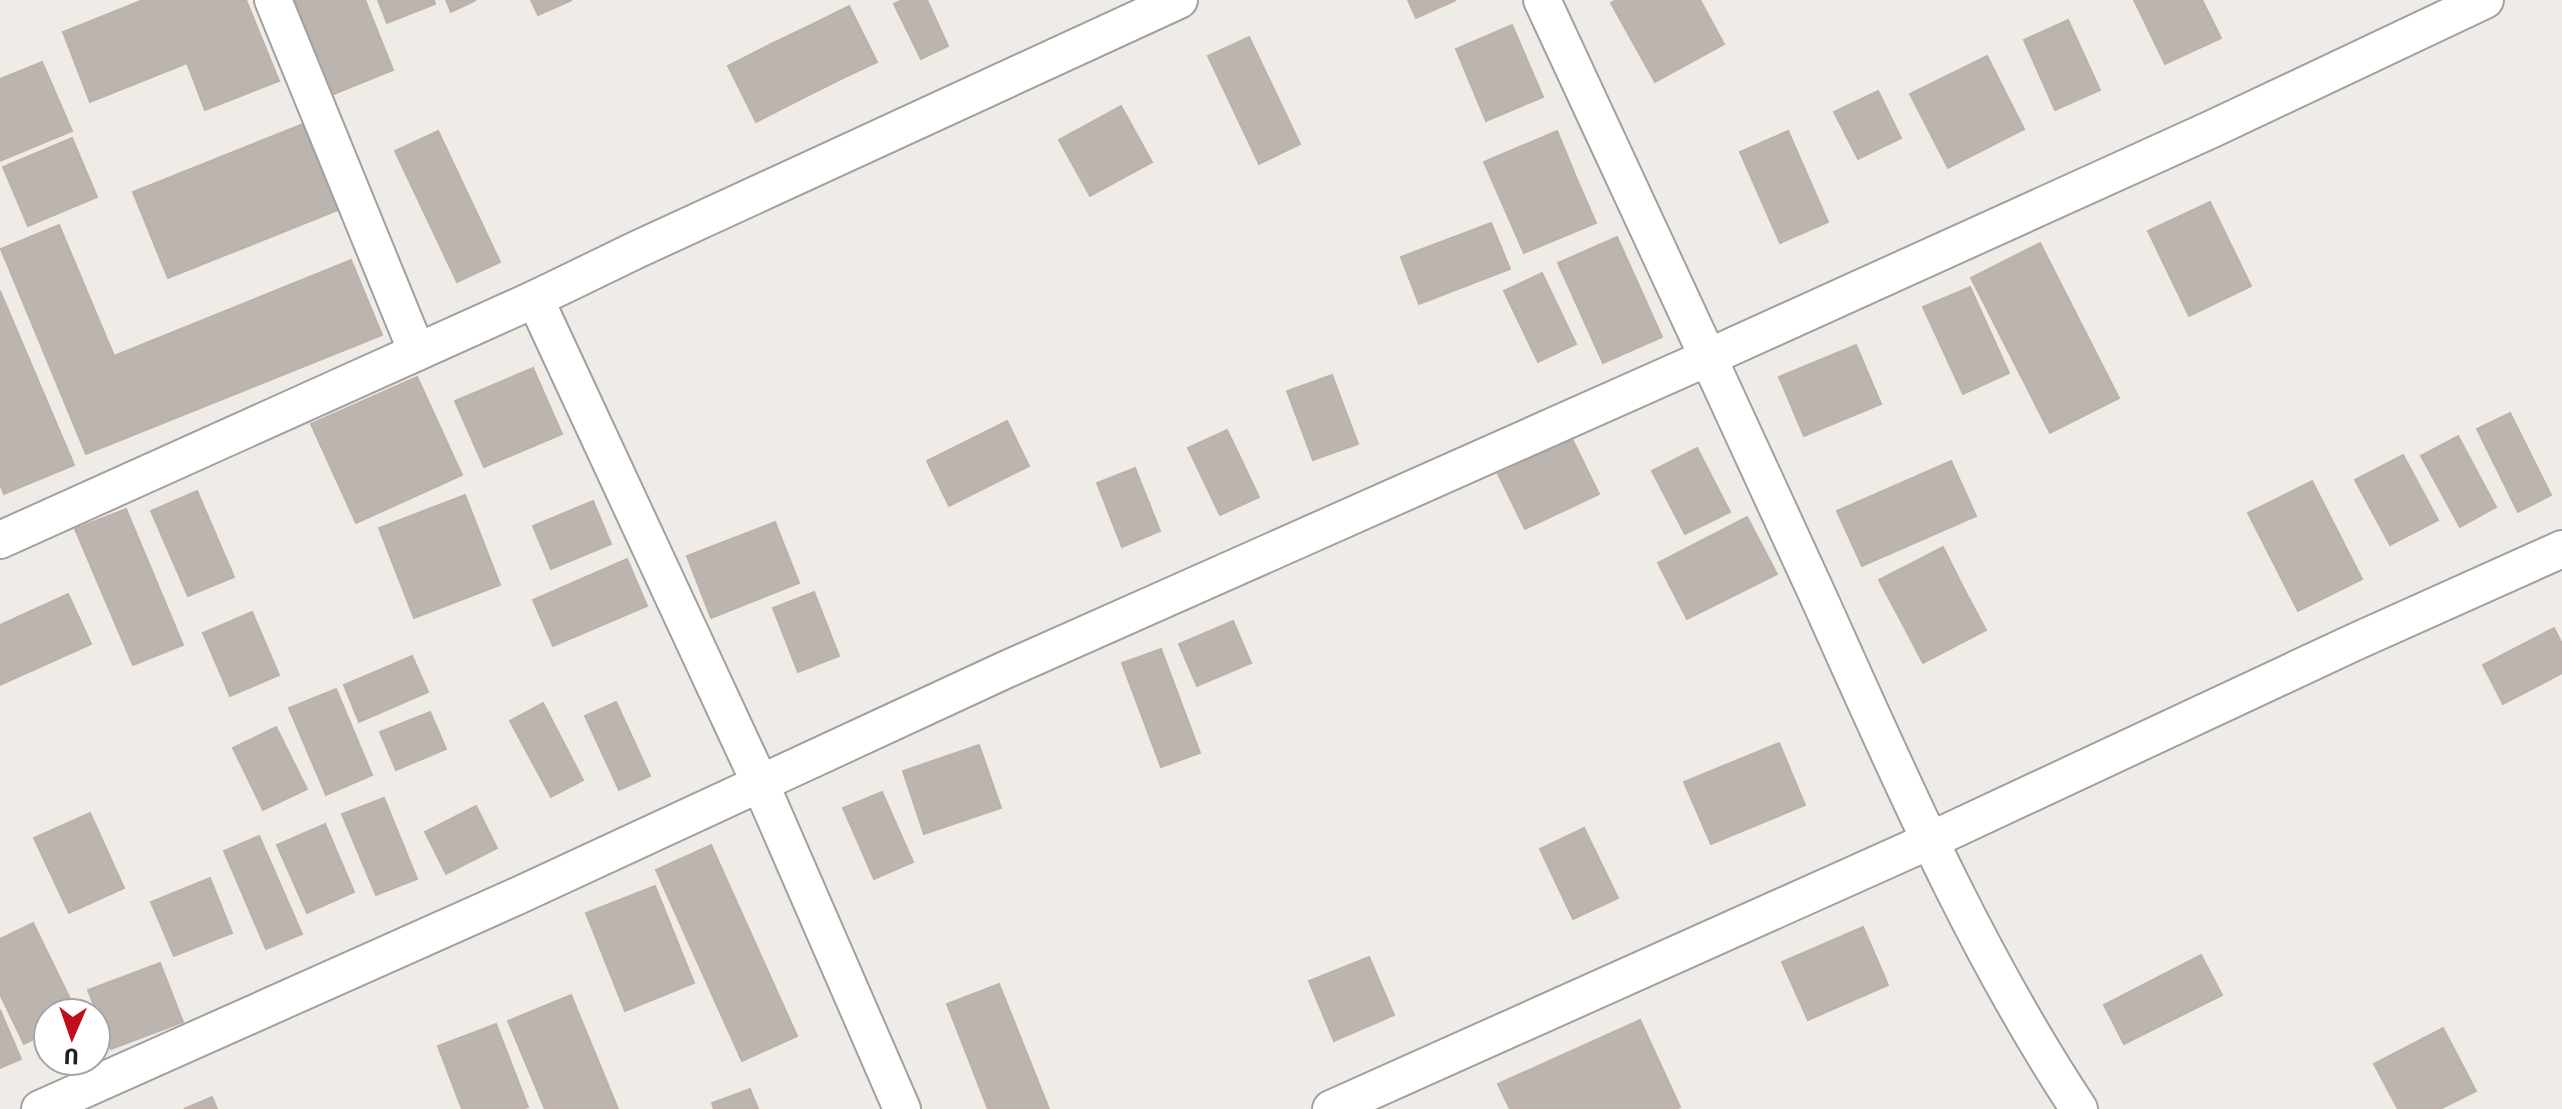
<svg xmlns="http://www.w3.org/2000/svg" width="2562" height="1109" font-family="'Fira Sans',sans-serif">
  <rect width="100%" height="100%" fill="#efebe6"/>
  <g fill="#bcb4af" stroke="#bfb1a9" stroke-width="2">
    <polygon points="143,0 246,0 279,81 205,110 187,63 90,102 63,32"/>
    <polygon points="295,0 365,0 393,70 334,94"/>
    <polygon points="378,0 434,0 435,4 387,23"/>
    <polygon points="446,0 476,0 451,12"/>
    <polygon points="531,0 572,0 538,15"/>
    <polygon points="902,0 927,0 948,46 921,59 894,4"/>
    <polygon points="1408,0 1456,0 1416,18"/>
    <polygon points="1616,0 1700,0 1724,44 1655,82 1611,3"/>
    <polygon points="2134,0 2202,0 2221,38 2165,64"/>
    <polygon points="849,6 877,62 843,78 815,23"/>
    <polygon points="2068,20 2100,90 2055,110 2024,40"/>
    <polygon points="815,23 843,78 799,100 771,44"/>
    <polygon points="1512,25 1543,97 1486,121 1456,49"/>
    <polygon points="1249,37 1300,144 1259,164 1208,56"/>
    <polygon points="771,44 799,100 756,122 728,66"/>
    <polygon points="1987,56 2024,129 1948,168 1910,94"/>
    <polygon points="42,62 72,131 0,161 0,79"/>
    <polygon points="1878,91 1901,138 1858,159 1834,112"/>
    <polygon points="1121,106 1152,162 1090,196 1059,140"/>
    <polygon points="303,124 338,210 168,278 133,192"/>
    <polygon points="438,131 500,262 457,282 395,151"/>
    <polygon points="1557,131 1578,182 1506,212 1484,162"/>
    <polygon points="1788,131 1828,222 1780,243 1740,152"/>
    <polygon points="72,138 97,197 28,226 3,167"/>
    <polygon points="1578,182 1596,223 1524,253 1506,212"/>
    <polygon points="2210,202 2251,286 2189,316 2148,231"/>
    <polygon points="1491,223 1510,269 1419,304 1401,257"/>
    <polygon points="59,225 114,356 351,260 382,335 86,454 1,249"/>
    <polygon points="1617,237 1662,337 1603,363 1558,263"/>
    <polygon points="2040,243 2119,398 2050,433 1971,278"/>
    <polygon points="1542,273 1576,344 1538,362 1504,291"/>
    <polygon points="1970,287 2009,373 1963,394 1923,307"/>
    <polygon points="0,291 74,465 4,494 0,484"/>
    <polygon points="1856,345 1881,404 1804,436 1779,377"/>
    <polygon points="533,368 562,434 484,467 455,401"/>
    <polygon points="1332,375 1358,444 1313,460 1287,391"/>
    <polygon points="417,377 462,475 356,523 311,424"/>
    <polygon points="2510,413 2551,495 2518,512 2477,429"/>
    <polygon points="1007,421 1029,466 949,506 927,461"/>
    <polygon points="1227,430 1259,497 1220,515 1188,448"/>
    <polygon points="2458,436 2496,507 2460,527 2421,456"/>
    <polygon points="1572,439 1599,494 1525,529 1498,474"/>
    <polygon points="1697,448 1730,512 1685,534 1652,471"/>
    <polygon points="2403,455 2438,520 2390,545 2355,480"/>
    <polygon points="1951,461 1976,516 1862,566 1837,511"/>
    <polygon points="1135,468 1160,531 1122,547 1097,483"/>
    <polygon points="2312,481 2362,579 2298,611 2248,513"/>
    <polygon points="197,491 234,577 188,596 151,511"/>
    <polygon points="465,495 500,585 414,618 379,528"/>
    <polygon points="593,501 611,544 551,569 533,526"/>
    <polygon points="126,509 183,645 133,665 75,529"/>
    <polygon points="1747,517 1777,574 1687,619 1658,563"/>
    <polygon points="775,522 799,583 711,618 687,556"/>
    <polygon points="1943,547 1965,591 1902,623 1879,580"/>
    <polygon points="627,559 647,606 553,646 533,600"/>
    <polygon points="1965,591 1986,630 1923,663 1902,623"/>
    <polygon points="814,592 839,656 798,672 773,608"/>
    <polygon points="68,594 91,644 0,685 0,625"/>
    <polygon points="252,612 279,675 230,696 203,633"/>
    <polygon points="1233,621 1251,663 1197,686 1179,644"/>
    <polygon points="2554,628 2562,644 2562,673 2503,704 2483,665"/>
    <polygon points="1161,649 1200,753 1161,767 1122,663"/>
    <polygon points="412,656 428,692 359,722 344,685"/>
    <polygon points="336,689 372,775 326,795 289,708"/>
    <polygon points="616,702 650,776 619,790 585,716"/>
    <polygon points="543,703 583,780 551,797 510,721"/>
    <polygon points="430,712 446,749 396,770 380,732"/>
    <polygon points="276,727 307,789 263,810 233,748"/>
    <polygon points="1779,743 1805,805 1711,844 1684,782"/>
    <polygon points="979,745 1001,808 924,834 903,771"/>
    <polygon points="882,792 913,862 874,879 843,808"/>
    <polygon points="384,798 417,879 376,895 342,814"/>
    <polygon points="476,806 497,848 446,874 425,832"/>
    <polygon points="90,813 124,888 69,913 34,838"/>
    <polygon points="325,824 354,892 307,913 277,845"/>
    <polygon points="1584,828 1618,898 1573,919 1540,849"/>
    <polygon points="259,836 302,934 266,949 224,851"/>
    <polygon points="711,845 797,1036 742,1061 656,870"/>
    <polygon points="210,878 232,933 174,956 151,902"/>
    <polygon points="655,886 694,983 625,1011 586,913"/>
    <polygon points="33,923 77,1013 48,1013 48,1032 24,1044 0,994 0,939"/>
    <polygon points="1863,927 1888,985 1808,1020 1782,962"/>
    <polygon points="2201,955 2222,995 2124,1044 2104,1005"/>
    <polygon points="1369,957 1394,1015 1334,1041 1309,981"/>
    <polygon points="160,963 183,1022 111,1049 88,990"/>
    <polygon points="999,984 1049,1109 988,1109 947,1004"/>
    <polygon points="571,995 618,1109 545,1109 508,1021"/>
    <polygon points="0,1010 21,1059 0,1068"/>
    <polygon points="1640,1020 1680,1107 1676,1109 1510,1109 1498,1084"/>
    <polygon points="496,1024 528,1107 522,1109 462,1109 438,1046"/>
    <polygon points="2443,1028 2476,1091 2440,1109 2398,1109 2374,1064"/>
    <polygon points="750,1089 758,1109 714,1109 712,1103"/>
    <polygon points="212,1097 217,1109 184,1109"/>
  </g>
  <g fill="none" stroke-linecap="round" stroke-linejoin="round">
    <defs>
      <g id="street">
        <polyline points="273,0 417,352"/>
        <path d="M1542,0C1634,198 1727,397 1818,596C1897,771 1973,949 2079,1109"/>
        <polyline points="535,299 760,783 902,1109"/>
        <polyline points="0,540 535,299 636,250 1179,0"/>
        <polyline points="40,1109 515,897 1005,670 1709,357 2212,129 2485,0"/>
        <polyline points="1331,1109 1929,841 2357,641 2562,549"/>
      </g>
    </defs>
    <use href="#street" stroke="#a0a0a0" stroke-width="40"/>
    <use href="#street" stroke="#fff" stroke-width="36"/>
  </g>
  <g transform="translate(72 1037) rotate(182)"><circle r="38" fill="#ffffff" stroke="#a5a5a5" stroke-width="2"/>
  <path d="M0-6L14 30L0 20L-14 30Z" fill="#bf0e1c"/>
  <text y="-12" font-size="22" font-weight="bold" text-anchor="middle" fill="#1f1f1f">U</text>
  </g>
</svg>
